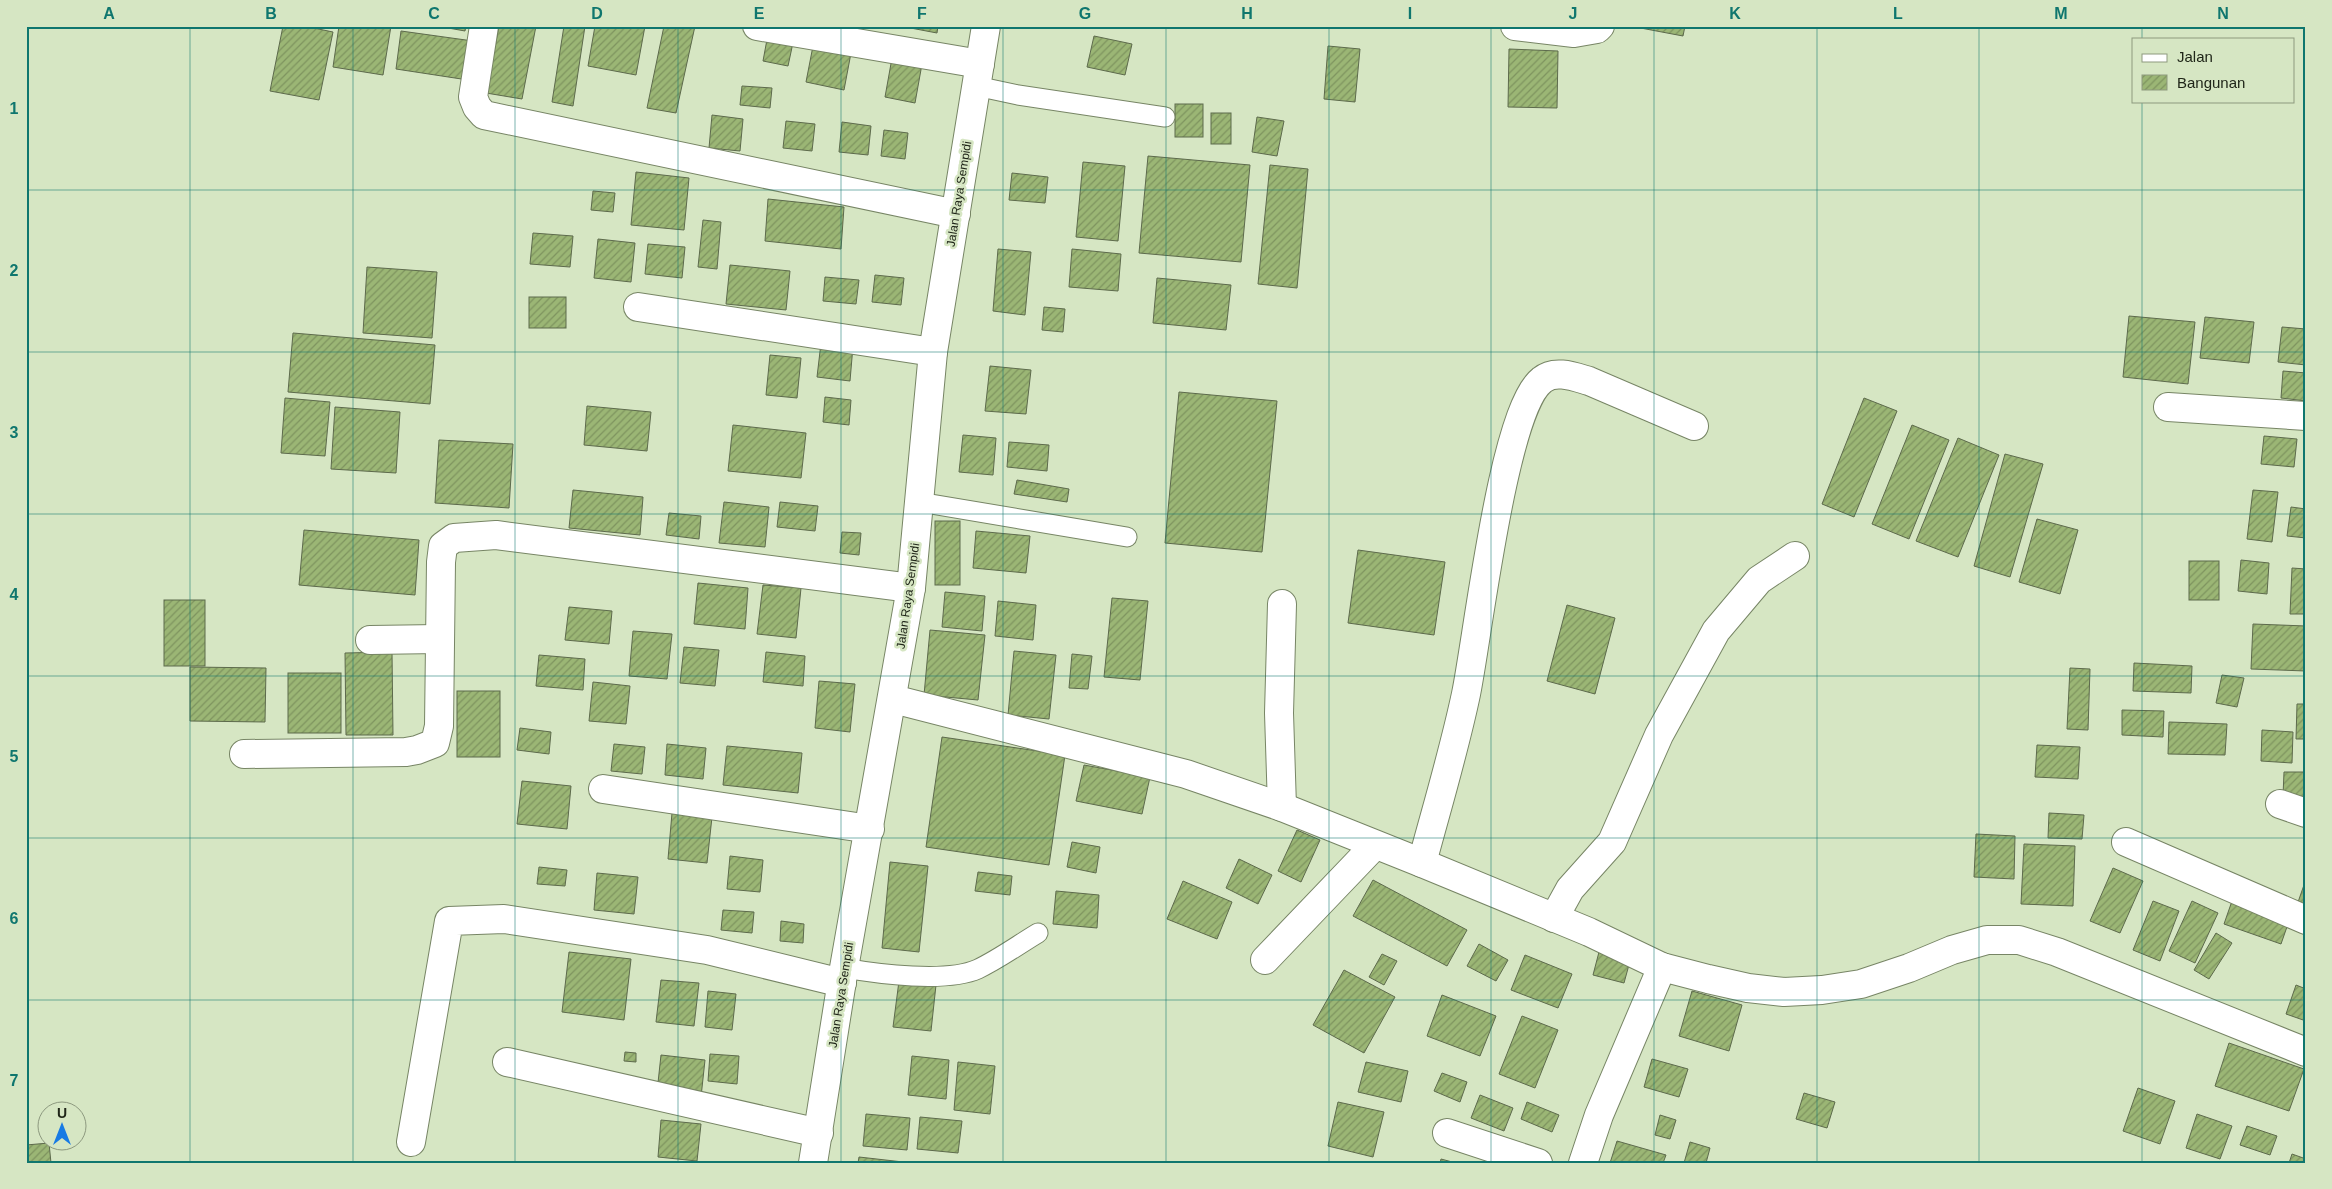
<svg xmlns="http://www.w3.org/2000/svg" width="2332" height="1189" font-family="Arial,sans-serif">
  <defs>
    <pattern id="building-hatch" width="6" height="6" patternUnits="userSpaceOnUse" patternTransform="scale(1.25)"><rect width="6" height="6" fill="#9bb675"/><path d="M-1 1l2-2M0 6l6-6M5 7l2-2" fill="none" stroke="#7e945f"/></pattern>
  </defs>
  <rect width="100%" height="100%" fill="#d6e6c3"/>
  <g fill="url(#building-hatch)" stroke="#5d6a4c">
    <polygon points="283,26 304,26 333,32 319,100 270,91"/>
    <polygon points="339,26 391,26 383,75 333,67"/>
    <polygon points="437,26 466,26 465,31"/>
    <polygon points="499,26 536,26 522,99 486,93"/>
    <polygon points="564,26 585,26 573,106 552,102"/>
    <polygon points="595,26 645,26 636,75 588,66"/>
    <polygon points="664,26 695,26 676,113 647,108"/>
    <polygon points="900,26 938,26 937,33"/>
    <polygon points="1630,26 1685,26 1683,36"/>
    <polygon points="401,31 473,41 468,80 396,69"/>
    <polygon points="768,34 794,38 788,66 763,61"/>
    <polygon points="1094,36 1132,44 1125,75 1087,67"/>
    <polygon points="813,46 851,53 844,90 806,82"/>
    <polygon points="1328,46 1360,49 1355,102 1324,99"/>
    <polygon points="1509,49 1558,51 1557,108 1508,107"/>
    <polygon points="892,58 922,64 915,103 885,97"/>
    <polygon points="742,86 772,88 770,108 740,105"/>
    <rect x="1175" y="104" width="28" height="33"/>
    <rect x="1211" y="113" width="20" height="31"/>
    <polygon points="712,115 743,119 740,151 709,148"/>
    <polygon points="1257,117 1284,121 1277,156 1252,152"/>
    <polygon points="786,121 815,124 812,151 783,148"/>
    <polygon points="842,122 871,126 868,155 839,152"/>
    <polygon points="884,130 908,133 905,159 881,156"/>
    <polygon points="1148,156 1250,165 1241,262 1139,253"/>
    <polygon points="1083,162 1125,166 1118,241 1076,237"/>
    <polygon points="1270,165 1308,169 1297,288 1258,284"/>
    <polygon points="636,172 689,178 684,230 631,225"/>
    <polygon points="1012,173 1048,177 1045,203 1009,200"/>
    <polygon points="593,191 615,193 613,212 591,210"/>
    <polygon points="768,199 844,207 841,249 765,241"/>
    <polygon points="703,220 721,222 717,269 698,267"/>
    <polygon points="533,233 573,236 570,267 530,264"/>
    <polygon points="598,239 635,243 631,282 594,278"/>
    <polygon points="648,244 685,247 682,278 645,274"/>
    <polygon points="998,249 1031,252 1025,315 993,311"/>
    <polygon points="1072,249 1121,254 1118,291 1069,287"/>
    <polygon points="730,265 790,271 786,310 726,304"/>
    <polygon points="367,267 437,272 432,338 363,333"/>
    <polygon points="875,275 904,278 901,305 872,302"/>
    <polygon points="825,277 859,280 856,304 823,301"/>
    <polygon points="1157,278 1231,285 1226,330 1153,323"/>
    <rect x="529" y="297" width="37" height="31"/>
    <polygon points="1044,307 1065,309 1063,332 1042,330"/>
    <polygon points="2129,316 2195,322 2188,384 2123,377"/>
    <polygon points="2205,317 2254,322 2249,363 2200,358"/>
    <polygon points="2282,327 2306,329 2306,365 2278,362"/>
    <polygon points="293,333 435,345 430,404 288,392"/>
    <polygon points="821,343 853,346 850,381 817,377"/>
    <polygon points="770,355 801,358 797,398 766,395"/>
    <polygon points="990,366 1031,370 1026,414 985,411"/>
    <polygon points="2283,371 2306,373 2306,401 2281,398"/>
    <polygon points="1179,392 1277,401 1262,552 1165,543"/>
    <polygon points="825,397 851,400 849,425 823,422"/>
    <polygon points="285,398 330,402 325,456 281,453"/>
    <polygon points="1864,398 1897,411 1854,517 1822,504"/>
    <polygon points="587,406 651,412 647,451 584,445"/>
    <polygon points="335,407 400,412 396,473 331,469"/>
    <polygon points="733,425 806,433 801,478 728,471"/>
    <polygon points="1912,425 1949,440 1909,539 1872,524"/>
    <polygon points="963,435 996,438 993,475 959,472"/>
    <polygon points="2264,436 2297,439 2294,467 2261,464"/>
    <polygon points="1958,438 1999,455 1958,557 1916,541"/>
    <polygon points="439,440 513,444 509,508 435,503"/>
    <polygon points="1009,442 1049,445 1047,471 1007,467"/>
    <polygon points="2005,454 2043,464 2010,577 1974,566"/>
    <polygon points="1017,480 1069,489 1067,502 1014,494"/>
    <polygon points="573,490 643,497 640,535 569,528"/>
    <polygon points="2253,490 2278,492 2272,542 2247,539"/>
    <polygon points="724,502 769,507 765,547 719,543"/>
    <polygon points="780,502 818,506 815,531 777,527"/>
    <polygon points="2291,507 2306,509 2306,538 2287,536"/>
    <polygon points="669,513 701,516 699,539 666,535"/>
    <polygon points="2037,519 2078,530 2060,594 2019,582"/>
    <rect x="935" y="521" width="25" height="64"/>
    <polygon points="304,530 419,540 415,595 299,585"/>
    <polygon points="976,531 1030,536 1026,573 973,568"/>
    <polygon points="842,532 861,533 859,555 840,553"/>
    <polygon points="1358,550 1445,562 1434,635 1348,623"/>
    <polygon points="2241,560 2269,563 2267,594 2238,591"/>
    <rect x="2189" y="561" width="30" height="39"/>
    <polygon points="2292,568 2306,569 2306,614 2290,614"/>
    <polygon points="698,583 748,588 745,629 694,624"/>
    <polygon points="763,585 801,588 796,638 757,634"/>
    <polygon points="945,592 985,596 982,631 942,627"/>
    <polygon points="1112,598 1148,601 1140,680 1104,677"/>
    <rect x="164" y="600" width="41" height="66"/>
    <polygon points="998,601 1036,605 1033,640 995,636"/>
    <polygon points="1567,605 1615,618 1595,694 1547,681"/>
    <polygon points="569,607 612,611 609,644 565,640"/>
    <polygon points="2253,624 2306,626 2306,671 2251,669"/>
    <polygon points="930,630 985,635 978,700 924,695"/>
    <polygon points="633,631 672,634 667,679 629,676"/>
    <polygon points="684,647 719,650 715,686 680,683"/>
    <polygon points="1014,651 1056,655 1049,719 1008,715"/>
    <polygon points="392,652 393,735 346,735 345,653"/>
    <polygon points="766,652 805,656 803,686 763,682"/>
    <polygon points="1072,654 1092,656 1088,689 1069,688"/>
    <polygon points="539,655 585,659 583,690 536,686"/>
    <polygon points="2134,663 2192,666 2191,693 2133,691"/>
    <polygon points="190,667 266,668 265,722 190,721"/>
    <polygon points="2070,668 2090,669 2088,730 2067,729"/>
    <rect x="288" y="673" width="53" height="60"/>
    <polygon points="2222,675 2244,678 2237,707 2216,703"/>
    <polygon points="819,681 855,684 850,732 815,728"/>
    <polygon points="593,682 630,686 626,724 589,721"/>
    <rect x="457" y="691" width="43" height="66"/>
    <polygon points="2297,704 2306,704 2306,739 2296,739"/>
    <polygon points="2122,710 2164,711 2163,737 2122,735"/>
    <polygon points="2169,722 2227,724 2225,755 2168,754"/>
    <polygon points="520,728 551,732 549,754 517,750"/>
    <polygon points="2262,730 2293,732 2292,763 2261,761"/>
    <polygon points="942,737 1065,755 1049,865 926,847"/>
    <polygon points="614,744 645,747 642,774 611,771"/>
    <polygon points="667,744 706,748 703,779 665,775"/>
    <polygon points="2037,745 2080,747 2078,779 2035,777"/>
    <polygon points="727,746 802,753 798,793 723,785"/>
    <polygon points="1084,765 1150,777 1142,814 1076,801"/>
    <polygon points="2284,772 2306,772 2306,797 2283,796"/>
    <polygon points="522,781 571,786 567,829 517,824"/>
    <polygon points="672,813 712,817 707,863 668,859"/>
    <polygon points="2049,813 2084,815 2082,839 2048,838"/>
    <polygon points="1297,830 1320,840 1301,882 1278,871"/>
    <polygon points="1976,834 2015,836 2014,879 1974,877"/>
    <polygon points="1072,842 1100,847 1096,873 1067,867"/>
    <polygon points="2024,844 2075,846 2073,906 2021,904"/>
    <polygon points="730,856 763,860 760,892 727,889"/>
    <polygon points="1239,859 1272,875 1258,904 1226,888"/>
    <polygon points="890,862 928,866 919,952 882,948"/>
    <polygon points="539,867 567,870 565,886 537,884"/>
    <polygon points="2113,868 2143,881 2120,933 2090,921"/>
    <polygon points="978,872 1012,876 1010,895 975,891"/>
    <polygon points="597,873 638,877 634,914 594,910"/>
    <polygon points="1373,880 1467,930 1447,966 1353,916"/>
    <polygon points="1183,881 1232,902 1217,939 1167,919"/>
    <polygon points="2305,882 2306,882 2306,911 2296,908"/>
    <polygon points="1056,891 1099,895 1097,928 1053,924"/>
    <polygon points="2153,901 2179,911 2160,961 2133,950"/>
    <polygon points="2192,901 2218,913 2195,963 2169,951"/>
    <polygon points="2232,901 2289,921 2281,944 2224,924"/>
    <polygon points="723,910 754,912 752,933 721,930"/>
    <polygon points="781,921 804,924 803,943 780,941"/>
    <polygon points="2216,933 2232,943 2209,979 2194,970"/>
    <polygon points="1479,944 1508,960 1496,981 1467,966"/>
    <polygon points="569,952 631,959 624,1020 562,1012"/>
    <polygon points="1599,952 1630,961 1624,983 1593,975"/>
    <polygon points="1382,954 1397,961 1384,985 1369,977"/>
    <polygon points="1525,955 1572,974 1558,1008 1511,990"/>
    <polygon points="1344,970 1395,997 1364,1053 1313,1025"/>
    <polygon points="661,980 699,983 694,1026 656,1022"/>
    <polygon points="899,981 936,985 931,1031 893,1027"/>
    <polygon points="2296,985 2306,989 2306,1021 2286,1014"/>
    <polygon points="708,991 736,994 732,1030 705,1027"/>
    <polygon points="1692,991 1742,1005 1729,1051 1679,1036"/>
    <polygon points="1442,995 1496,1016 1480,1056 1427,1036"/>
    <polygon points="1522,1016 1558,1030 1535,1088 1499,1074"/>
    <polygon points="2229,1043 2304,1069 2289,1111 2215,1086"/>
    <polygon points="625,1052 636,1053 636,1062 624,1061"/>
    <polygon points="710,1054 739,1056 737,1084 708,1081"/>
    <polygon points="661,1055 705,1060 701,1097 657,1092"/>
    <polygon points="912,1056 949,1060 946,1099 908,1095"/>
    <polygon points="1652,1059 1688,1069 1679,1097 1644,1087"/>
    <polygon points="958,1062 995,1066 990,1114 954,1110"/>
    <polygon points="1366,1062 1408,1071 1401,1102 1358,1092"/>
    <polygon points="1442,1073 1467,1082 1460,1102 1434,1091"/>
    <polygon points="2138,1088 2175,1101 2160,1144 2123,1131"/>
    <polygon points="1804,1093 1835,1102 1827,1128 1796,1119"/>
    <polygon points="1480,1095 1513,1108 1504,1131 1471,1118"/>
    <polygon points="1338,1102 1384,1112 1373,1157 1328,1146"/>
    <polygon points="1527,1102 1559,1115 1552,1132 1521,1119"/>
    <polygon points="866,1114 910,1118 907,1150 863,1146"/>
    <polygon points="2197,1114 2232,1126 2220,1159 2186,1148"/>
    <polygon points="1660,1115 1676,1120 1670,1139 1655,1135"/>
    <polygon points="920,1117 962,1121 958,1153 917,1149"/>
    <polygon points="661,1120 701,1124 697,1161 658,1157"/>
    <polygon points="2247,1126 2277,1136 2270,1155 2240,1145"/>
    <polygon points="1617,1141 1666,1155 1663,1163 1610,1163"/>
    <polygon points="1690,1142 1710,1148 1706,1163 1684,1163"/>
    <polygon points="49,1143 51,1163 26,1163 26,1145"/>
    <polygon points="2292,1154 2306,1159 2306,1163 2289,1163"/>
    <polygon points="859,1157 912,1163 858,1163"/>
    <polygon points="1441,1159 1456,1163 1440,1163"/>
  </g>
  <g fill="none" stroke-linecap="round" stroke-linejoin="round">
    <defs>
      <g id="service">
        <polyline points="976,86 1018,95 1165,117"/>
        <polyline points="919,502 1127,537"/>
        <path d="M844,968C878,974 947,983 978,969C999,959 1018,945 1038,933"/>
      </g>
      <g id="minor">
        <polyline points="484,26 473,97 477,107 484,115 956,214"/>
        <polyline points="757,26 980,64"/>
        <polyline points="1515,26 1574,33 1597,29 1600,26"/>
        <polyline points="638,307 933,352"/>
        <polyline points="2168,407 2306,416"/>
        <polyline points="370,640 439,639"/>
        <polyline points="893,699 1186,774 1282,807 1422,863 1589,932 1662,967 1708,979 1748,988 1784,992 1822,990 1861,984 1909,968 1952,950 1987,940 2019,940 2057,952 2306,1052"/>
        <polyline points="244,754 406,752 417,750 435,743 439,726 441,562 443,546 454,538 496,535 911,588"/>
        <polyline points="603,789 870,829"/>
        <polyline points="2280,804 2306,813"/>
        <polyline points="1282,807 1279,713 1282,604"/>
        <polyline points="2126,842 2306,920"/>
        <path d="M1422,863C1437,807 1454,751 1466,694C1478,636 1503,410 1542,380C1555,369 1575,377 1589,381L1694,426"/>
        <polyline points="1554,918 1570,889 1612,842 1659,735 1716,631 1759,580 1795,556"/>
        <polyline points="1265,960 1375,845"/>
        <polyline points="507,1062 819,1133"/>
        <polyline points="1447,1133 1538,1163"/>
        <polyline points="411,1142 449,921 504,919 707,950 842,983"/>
        <polyline points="1583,1163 1599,1115 1662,967"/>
      </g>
      <polyline id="primary" points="813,1163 844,968 911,588 933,352 986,26"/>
    </defs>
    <use href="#service" stroke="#778565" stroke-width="21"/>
    <use href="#minor" stroke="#778565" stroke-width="30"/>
    <use href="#primary" stroke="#778565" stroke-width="30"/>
    <use href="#service" stroke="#fff" stroke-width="19"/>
    <use href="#minor" stroke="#fff" stroke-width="28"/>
    <use href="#primary" stroke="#fff" stroke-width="28"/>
  </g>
  <path fill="none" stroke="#0f766e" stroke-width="1" stroke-opacity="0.55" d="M190,26V1163M353,26V1163M515,26V1163M678,26V1163M841,26V1163M1003,26V1163M1166,26V1163M1329,26V1163M1491,26V1163M1654,26V1163M1817,26V1163M1979,26V1163M2142,26V39M2142,101V1163M26,190H2306M26,352H2306M26,514H2306M26,676H2306M26,838H2306M26,1000H2306"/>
  <g text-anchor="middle" stroke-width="5" stroke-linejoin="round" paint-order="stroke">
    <g font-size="12" fill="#202619" stroke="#d6e6c3">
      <text transform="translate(959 194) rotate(-81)" y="4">Jalan Raya Sempidi</text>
      <text transform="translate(908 596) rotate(-82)" y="4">Jalan Raya Sempidi</text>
      <text transform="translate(841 995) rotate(-81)" y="4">Jalan Raya Sempidi</text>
    </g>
  </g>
  <rect width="2332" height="1189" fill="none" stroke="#d6e6c3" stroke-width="55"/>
  <rect x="2132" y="38" width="162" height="65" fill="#d6e6c3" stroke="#8d997f"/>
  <rect x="2142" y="54" width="25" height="8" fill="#ffffff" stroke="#8d997f"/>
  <text x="2177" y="62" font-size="15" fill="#202619">Jalan</text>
  <rect x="2142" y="75" width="25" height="15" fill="url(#building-hatch)" stroke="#8d997f"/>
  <text x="2177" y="88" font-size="15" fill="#202619">Bangunan</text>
  <g transform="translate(62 1126)"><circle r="24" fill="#d6e6c3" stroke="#8d997f"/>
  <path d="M0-4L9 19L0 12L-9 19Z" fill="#187be4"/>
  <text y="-8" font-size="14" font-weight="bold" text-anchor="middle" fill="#202619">U</text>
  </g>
  <rect x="28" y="28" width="2276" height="1134" fill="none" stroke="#0f766e" stroke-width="2"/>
  <g font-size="16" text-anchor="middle" font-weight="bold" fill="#0f766e">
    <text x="109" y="19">A</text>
    <text x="271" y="19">B</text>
    <text x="434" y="19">C</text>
    <text x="597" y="19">D</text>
    <text x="759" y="19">E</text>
    <text x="922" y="19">F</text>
    <text x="1085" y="19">G</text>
    <text x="1247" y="19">H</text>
    <text x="1410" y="19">I</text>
    <text x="1573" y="19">J</text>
    <text x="1735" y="19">K</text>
    <text x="1898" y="19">L</text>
    <text x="2061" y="19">M</text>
    <text x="2223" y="19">N</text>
    <text x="14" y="114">1</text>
    <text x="14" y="276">2</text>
    <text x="14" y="438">3</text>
    <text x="14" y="600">4</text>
    <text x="14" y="762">5</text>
    <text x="14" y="924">6</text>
    <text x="14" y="1086">7</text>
  </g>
</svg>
